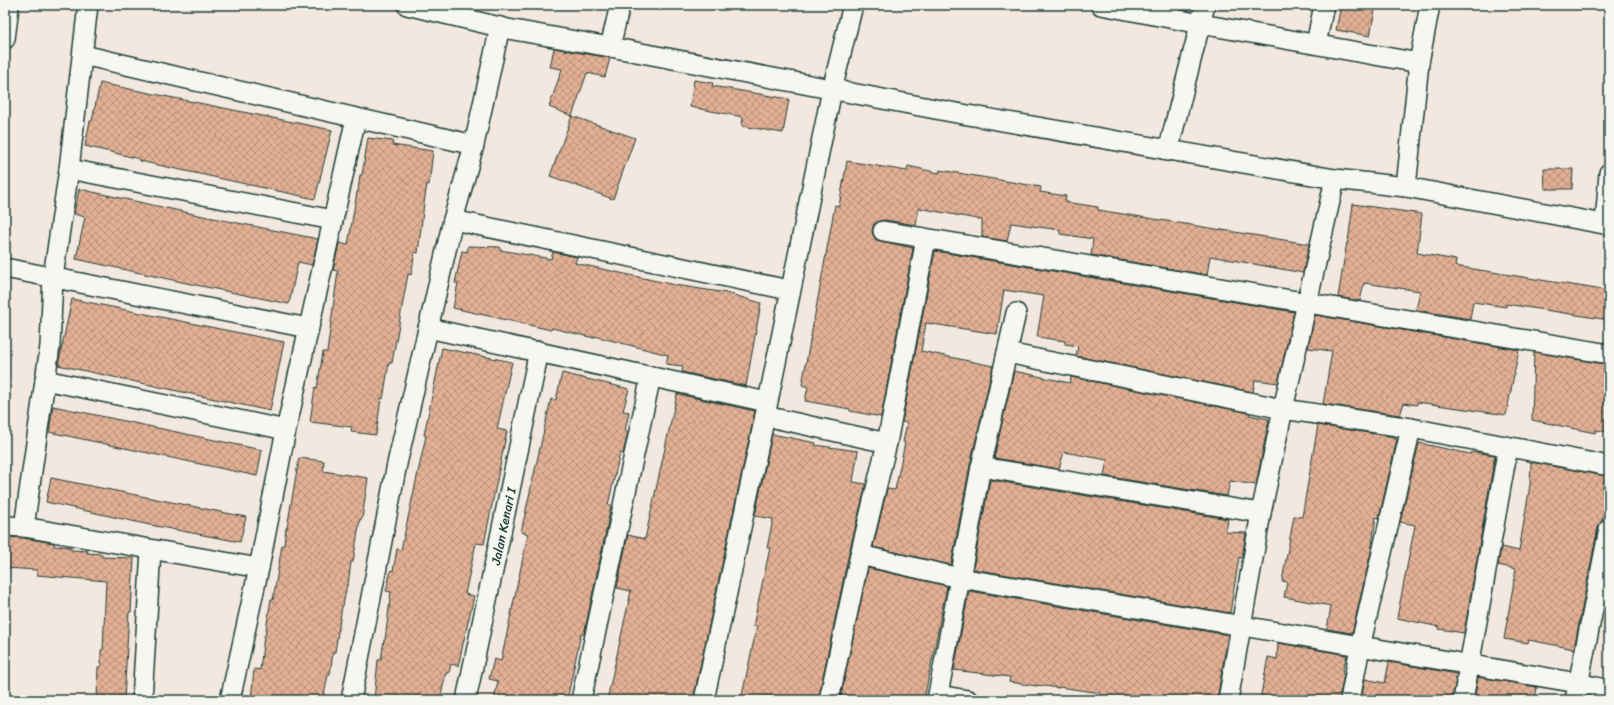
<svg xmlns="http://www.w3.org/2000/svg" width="1614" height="705" font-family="Sriracha,sans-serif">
  <defs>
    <pattern id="building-cross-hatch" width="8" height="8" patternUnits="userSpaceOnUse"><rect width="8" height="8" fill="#e3b095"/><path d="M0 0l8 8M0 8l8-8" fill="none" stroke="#b7907a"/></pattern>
  </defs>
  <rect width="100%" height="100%" fill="#f2e8df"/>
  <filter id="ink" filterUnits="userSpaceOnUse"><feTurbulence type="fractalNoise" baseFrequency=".025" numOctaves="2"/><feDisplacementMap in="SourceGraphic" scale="8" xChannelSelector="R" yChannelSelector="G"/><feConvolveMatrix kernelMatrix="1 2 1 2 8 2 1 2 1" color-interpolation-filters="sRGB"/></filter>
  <g filter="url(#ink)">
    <g fill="url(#building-cross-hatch)" stroke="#1f3d34">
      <polygon points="1341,5 1376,5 1370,36 1336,30"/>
      <polygon points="554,48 610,58 605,77 587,73 572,116 549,107 562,69 550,67"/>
      <polygon points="694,80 713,83 712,86 789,99 783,133 742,126 743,117 690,107"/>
      <polygon points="100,83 332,130 315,199 158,165 140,161 140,159 85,146 90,121 92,121"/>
      <polygon points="572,116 635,138 613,199 550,176"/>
      <polygon points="368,138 393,141 392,145 433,151 429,185 427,184 424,203 418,253 415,252 411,275 408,274 392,363 389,363 383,399 381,398 376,435 351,432 352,427 310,422 315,387 317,388 323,352 327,352 338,271 333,270 339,243 348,245 357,192 358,192 360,175 362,175"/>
      <polygon points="847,161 907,171 908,166 939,173 940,170 1041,187 1040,192 1066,196 1065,202 1098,207 1098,210 1309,244 1303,273 1210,256 1207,275 1091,255 1093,239 1060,234 1060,230 1011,223 1007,241 982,237 982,220 919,208 916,225 885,220 879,221 874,224 872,230 873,235 876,240 913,248 881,417 850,411 850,409 805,401 808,387 802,385 835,205 839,206"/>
      <polygon points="1544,169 1573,169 1572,189 1545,189"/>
      <polygon points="79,189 203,216 318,239 312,265 298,262 289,304 191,284 76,259 85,217 74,214"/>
      <polygon points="1353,204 1422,214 1417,253 1456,260 1455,266 1609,291 1609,320 1506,304 1506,307 1473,302 1470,319 1416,310 1420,291 1364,283 1360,301 1338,297 1347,242 1348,242"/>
      <polygon points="468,246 500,247 500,250 551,259 553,252 577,257 575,263 675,285 727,293 761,303 746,386 682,372 683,366 666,364 668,355 594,336 594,338 552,328 551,330 453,308 458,283 455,283 462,251 467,252"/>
      <polygon points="935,251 1294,312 1278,383 1255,380 1253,392 1076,356 1078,346 1065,344 1065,341 1037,337 1044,296 1004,290 997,334 926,323 921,351 993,366 970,465 951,565 873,547 887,489 895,490 905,443 903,442 907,423 902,422"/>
      <polygon points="72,299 284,342 270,411 58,365"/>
      <polygon points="1315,315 1519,350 1506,415 1417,402 1417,405 1404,403 1400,415 1323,404 1332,351 1308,348"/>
      <polygon points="442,348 512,362 497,429 507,431 484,544 476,543 465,594 474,596 458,666 451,664 449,673 446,673 440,700 374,700 378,660 381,660 384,640 385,640 391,592 386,591 391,570 393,571 397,549 401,550 406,527 426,436 424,435"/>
      <polygon points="1534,352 1609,365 1609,432 1596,430 1595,433 1532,420"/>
      <polygon points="1014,371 1070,383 1071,377 1250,413 1249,415 1269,419 1256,485 1230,481 1227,496 1104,476 1107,460 1064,452 1059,469 994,458"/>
      <polygon points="562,373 629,389 623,411 629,412 625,431 628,432 623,454 620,453 608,505 611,505 606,531 584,634 581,634 567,700 494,700 498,681 489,679 494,659 501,661 528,534 521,532 551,399 556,400"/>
      <polygon points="677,394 755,411 693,700 607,700 631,591 617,588 628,535 645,539"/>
      <polygon points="53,406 262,450 257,476 49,432"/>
      <polygon points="1318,425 1395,437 1394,439 1397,439 1379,518 1376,517 1371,552 1352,633 1327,629 1331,606 1284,597 1287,582 1282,581 1294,516 1302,517"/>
      <polygon points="772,434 816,443 815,445 858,451 853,482 866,484 849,553 818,700 741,700 757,626 753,626 770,548 767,548 773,519 755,516"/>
      <polygon points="1419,443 1470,454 1471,452 1495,455 1464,633 1439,629 1440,627 1397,618 1415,525 1400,522"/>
      <polygon points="299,458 324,461 323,471 368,478 362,519 360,519 353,562 351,562 348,585 347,584 343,606 342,606 335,652 333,652 330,675 328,675 323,700 251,700 254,669 260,670 264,636 265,636 271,599 273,600 276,582 282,545 284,545 286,528 287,528"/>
      <polygon points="1531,462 1605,476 1602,493 1609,495 1609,514 1604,513 1602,521 1598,527 1574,649 1529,640 1528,643 1504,639 1516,569 1498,565 1501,547 1519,551 1530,485"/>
      <polygon points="51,478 246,517 240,542 150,525 46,502"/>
      <polygon points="990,480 1228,519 1226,532 1246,533 1242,558 1239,557 1230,613 973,569"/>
      <polygon points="5,537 23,538 54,543 54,546 71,547 71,550 88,551 87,553 102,554 102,557 134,558 131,612 129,612 124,700 97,700 98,667 101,667 101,650 103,650 106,581 37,575 37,570 5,568"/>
      <polygon points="868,568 947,586 924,700 840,700"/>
      <polygon points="969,591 1228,635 1217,700 1100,700 1101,693 1059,687 1059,688 1037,685 1037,686 1009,682 1010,677 954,670"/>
      <polygon points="1278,643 1347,655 1342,673 1344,674 1339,700 1260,700 1268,657 1277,659"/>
      <polygon points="1389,662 1457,674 1452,700 1361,700 1365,679 1385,683"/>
      <polygon points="1478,677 1537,687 1535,700 1474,700"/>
    </g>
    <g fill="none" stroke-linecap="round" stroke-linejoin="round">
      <defs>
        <g id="street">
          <polyline points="407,5 508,29 610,47 951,112 1335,179 1406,187 1609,225"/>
          <polyline points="1101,5 1201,24 1419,63"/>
          <polyline points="5,6 9,7 5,39"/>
          <polyline points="1316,44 1324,5"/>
          <polyline points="610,47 620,5"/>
          <polyline points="83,55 474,145"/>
          <polyline points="1168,151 1205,5"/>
          <polyline points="69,169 333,220"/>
          <polyline points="1406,187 1419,63 1430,5"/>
          <polyline points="453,220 789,290"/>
          <polyline points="1605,224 1609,173"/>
          <polyline points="883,231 1609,354"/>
          <polyline points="5,268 308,328"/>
          <polyline points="428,328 767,402"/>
          <polyline points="1007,353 1283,409 1411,428 1609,466"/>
          <polyline points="45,380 286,430"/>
          <polyline points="765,416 887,443"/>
          <polyline points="981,467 1261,513"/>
          <polyline points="5,526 24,527 259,568"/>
          <polyline points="24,527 50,346 53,277 69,169 88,5"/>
          <polyline points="860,555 960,578 1578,683 1609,690"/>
          <polyline points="938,695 968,700"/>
          <polyline points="142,700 151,550"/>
          <polyline points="230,700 259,568 286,430 356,118"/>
          <polyline points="351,700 397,464 453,220 474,145 500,27"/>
          <polyline points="466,700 539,351"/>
          <polyline points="581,700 651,376"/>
          <polyline points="704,700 765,416 832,90 853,5"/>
          <polyline points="829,700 860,555 887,443 926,239"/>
          <polyline points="937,700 981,467 1016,313"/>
          <polyline points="1228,700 1261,513 1283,409 1335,179"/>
          <polyline points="1350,700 1360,647 1411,428"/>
          <polyline points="1463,700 1508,447"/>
          <polyline points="1575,700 1609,529"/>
        </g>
      </defs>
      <use href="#street" stroke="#1f3d34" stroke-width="22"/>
      <use href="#street" stroke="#f6f6f2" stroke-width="19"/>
    </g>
  </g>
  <g text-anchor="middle" stroke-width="3.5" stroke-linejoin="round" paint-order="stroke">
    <g font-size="13" fill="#1f3d34" stroke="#f6f6f2">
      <text transform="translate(503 526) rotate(-78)" y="5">Jalan Kenari I</text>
    </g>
  </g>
  <rect width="1614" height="705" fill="none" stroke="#f6f6f2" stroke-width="20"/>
  <rect x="10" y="10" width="1594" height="685" fill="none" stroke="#1f3d34" stroke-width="1.5" filter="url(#ink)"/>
</svg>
